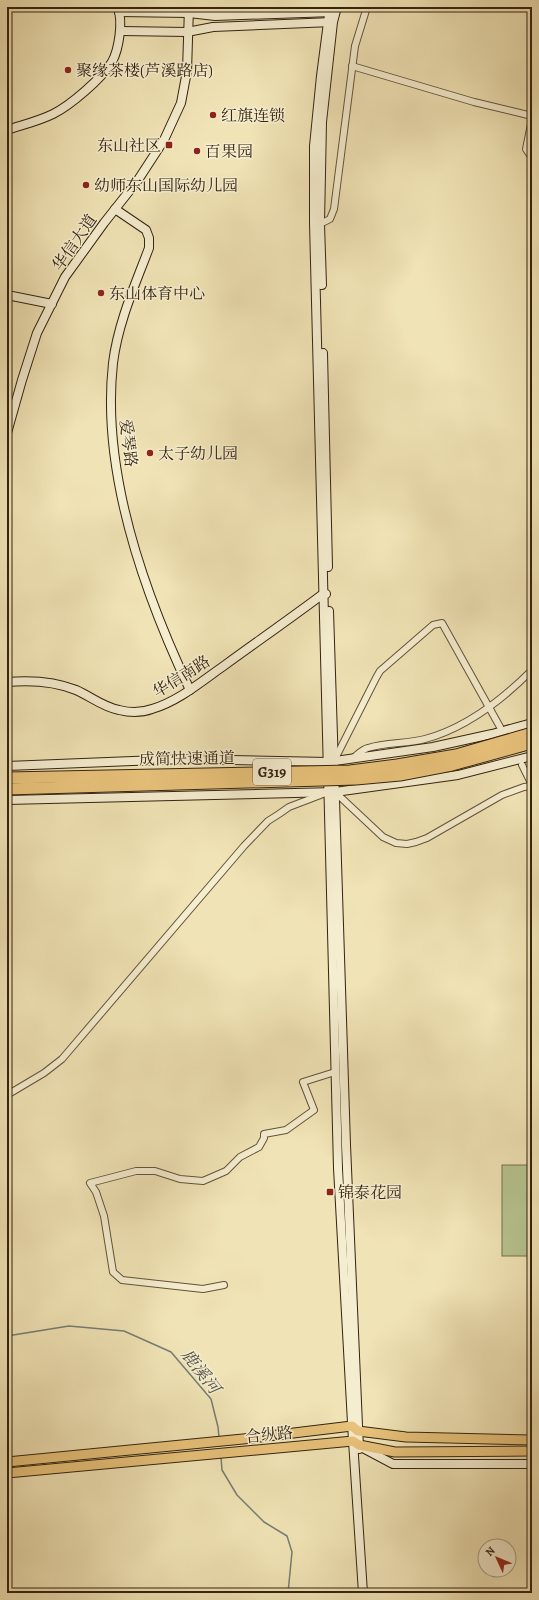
<svg xmlns="http://www.w3.org/2000/svg" width="539" height="1600" font-family="Alegreya,'Noto Serif SC',serif">
  <rect width="100%" height="100%" fill="#f0e3b5"/>
  <filter id="stains"><feTurbulence type="fractalNoise" baseFrequency=".005" numOctaves="4"/><feColorMatrix values="0 0 0 0 .2 0 0 0 0 .09 0 0 0 0 .02 0 0 0 .5 -.17"/></filter>
  <radialGradient id="worn" r=".72"><stop offset=".6" stop-color="#630" stop-opacity="0"/><stop offset="1" stop-color="#630" stop-opacity=".3"/></radialGradient>
  <rect fill="#b6c490" stroke="#747450" x="502" y="1165" width="30" height="91"/>
  <g fill="none" stroke-linecap="round" stroke-linejoin="round">
    <g stroke="#757e76" stroke-width="1.5">
      <polyline points="7,1336 69,1326 124,1331 171,1352 211,1399 218,1427 219,1437"/>
      <polyline points="221,1457 222,1470 237,1495 264,1522 287,1536 292,1552 288,1593"/>
    </g>
    <defs>
      <g id="street">
        <polyline points="352,66 474,102 532,116"/>
        <polyline points="532,119 526,149 532,158"/>
        <polyline points="320,224 330,219 334,209 355,46 367,7"/>
        <path d="M353,758C358,754 363,749 368,748C386,742 407,744 425,739C466,728 503,699 532,670"/>
        <polyline points="334,761 376,678 380,671 433,625 442,623 500,727"/>
        <polyline points="522,765 532,785"/>
        <polyline points="335,792 383,837 396,843 407,844 416,842 427,838 502,795 524,787 532,786"/>
        <polyline points="7,1095 44,1073 62,1059 244,846 268,821 279,814 289,807 323,794"/>
        <polyline points="224,1285 203,1289 122,1280 113,1272 104,1216 96,1192 90,1183 136,1171 155,1171 180,1179 203,1181 226,1171 240,1157 259,1147 264,1138 264,1134 286,1130 314,1110 303,1082 335,1072"/>
      </g>
      <g id="secondary">
        <polyline points="330,7 321,76 314,146 314,223 338,1168 353,1441 363,1593"/>
        <polyline points="119,12 189,13 215,16 333,12"/>
        <polyline points="121,31 187,32 213,27 332,22"/>
        <path d="M7,130C22,125 39,121 53,114C71,105 101,79 112,62C119,49 123,22 118,8"/>
        <path d="M115,209L146,230L149,238V248C135,285 118,323 113,363C101,471 144,593 190,690"/>
        <polyline points="322,285 320,224 322,122 333,22 337,7"/>
        <polyline points="7,295 52,304"/>
        <polyline points="323,353 328,567"/>
        <polyline points="7,433 22,380 37,333 65,277 104,223 138,180 164,140 181,103 187,71 189,7"/>
        <polyline points="329,611 346,1145 359,1449"/>
        <path d="M7,682C30,680 54,681 76,690C90,696 103,707 119,710C131,713 141,713 152,709C179,701 202,681 225,665C258,641 291,618 323,594H326"/>
        <polyline points="7,766 183,759 328,762 433,747 492,734 532,723"/>
        <polyline points="7,800 335,792 458,775 532,756"/>
        <polyline points="361,1447 393,1464 532,1464"/>
      </g>
      <g id="primary">
        <polyline points="7,1462 243,1439 352,1426 358,1431 406,1437 532,1440"/>
        <polyline points="7,1473 353,1441 359,1445 395,1452 532,1451"/>
      </g>
    </defs>
    <use href="#street" stroke="#625339" stroke-width="8"/>
    <use href="#secondary" stroke="#332310" stroke-width="10"/>
    <use href="#primary" stroke="#332310" stroke-width="11"/>
    <use href="#street" stroke="#f5edcf" stroke-width="6"/>
    <use href="#secondary" stroke="#f5edcf" stroke-width="8"/>
    <use href="#primary" stroke="#e8c27a" stroke-width="9"/>
    <defs>
      <g id="highway-bridge">
        <polyline points="7,778 350,771 397,765 456,755 532,733"/>
        <polyline points="7,789 356,779 400,775 452,765 532,743"/>
      </g>
    </defs>
    <use href="#highway-bridge" stroke="#332310" stroke-width="13" stroke-linecap="butt"/>
    <use href="#highway-bridge" stroke="#e8c27a" stroke-width="11"/>
  </g>
  <g fill="#8f2418" stroke="#f5edcf" stroke-width="1.5">
    <circle cx="68" cy="70" r="4"/>
    <circle cx="213" cy="115" r="4"/>
    <rect x="165" y="141" width="8" height="8" rx="2"/>
    <circle cx="197" cy="151" r="4"/>
    <circle cx="86" cy="185" r="4"/>
    <circle cx="101" cy="293" r="4"/>
    <circle cx="150" cy="453" r="4"/>
    <rect x="326" y="1188" width="8" height="8" rx="2"/>
  </g>
  <g text-anchor="middle" stroke-width="3" stroke-linejoin="round" paint-order="stroke">
    <rect fill="#f5edcf" stroke="#6d6049" stroke-width="1" x="253" y="759" width="38" height="26" rx="3"/>
    <g font-size="15" font-weight="bold" fill="#332310">
      <text x="272" y="777">G319</text>
    </g>
    <g font-size="16" fill="#332310" stroke="#f5edcf" text-anchor="start">
      <text x="76" y="76">聚缘茶楼(芦溪路店)</text>
      <text x="221" y="121">红旗连锁</text>
      <text x="161" y="151" text-anchor="end">东山社区</text>
      <text x="205" y="157">百果园</text>
      <text x="94" y="191">幼师东山国际幼儿园</text>
      <text x="109" y="299">东山体育中心</text>
      <text x="158" y="459">太子幼儿园</text>
      <text x="338" y="1198">锦泰花园</text>
    </g>
    <g font-size="16" fill="#332310" stroke="#f5edcf">
      <text transform="translate(74 242) rotate(-55)" y="6">华信大道</text>
      <text transform="translate(129 443) rotate(83)" y="6">爱琴路</text>
      <text transform="translate(181 676) rotate(-32)" y="6">华信南路</text>
      <text transform="translate(187 758) rotate(-1)" y="6">成简快速通道</text>
      <text transform="translate(269 1434) rotate(-6)" y="6">合纵路</text>
    </g>
    <g font-size="17" font-style="italic" fill="#545143" stroke="#f5edcf">
      <text transform="translate(201 1371) rotate(52)" y="6">鹿溪河</text>
    </g>
  </g>
  <rect width="539" height="1600" fill="none" stroke="#f0e3b5" stroke-width="24"/>
  <rect x="8" y="8" width="523" height="1584" fill="none" stroke="#332310" stroke-width="2"/>
  <rect x="12" y="12" width="515" height="1576" fill="none" stroke="#332310"/>
  <g transform="translate(497 1558) rotate(314)"><circle r="19" fill="#f5edcf" stroke="#a79c83"/>
  <path d="M0-3L7 15L0 10L-7 15Z" fill="#8f2418"/>
  <text y="-6" font-size="11" font-weight="bold" text-anchor="middle" fill="#332310">N</text>
  </g>
  <rect width="100%" height="100%" filter="url(#stains)"/>
  <rect width="100%" height="100%" fill="url(#worn)"/>
</svg>
